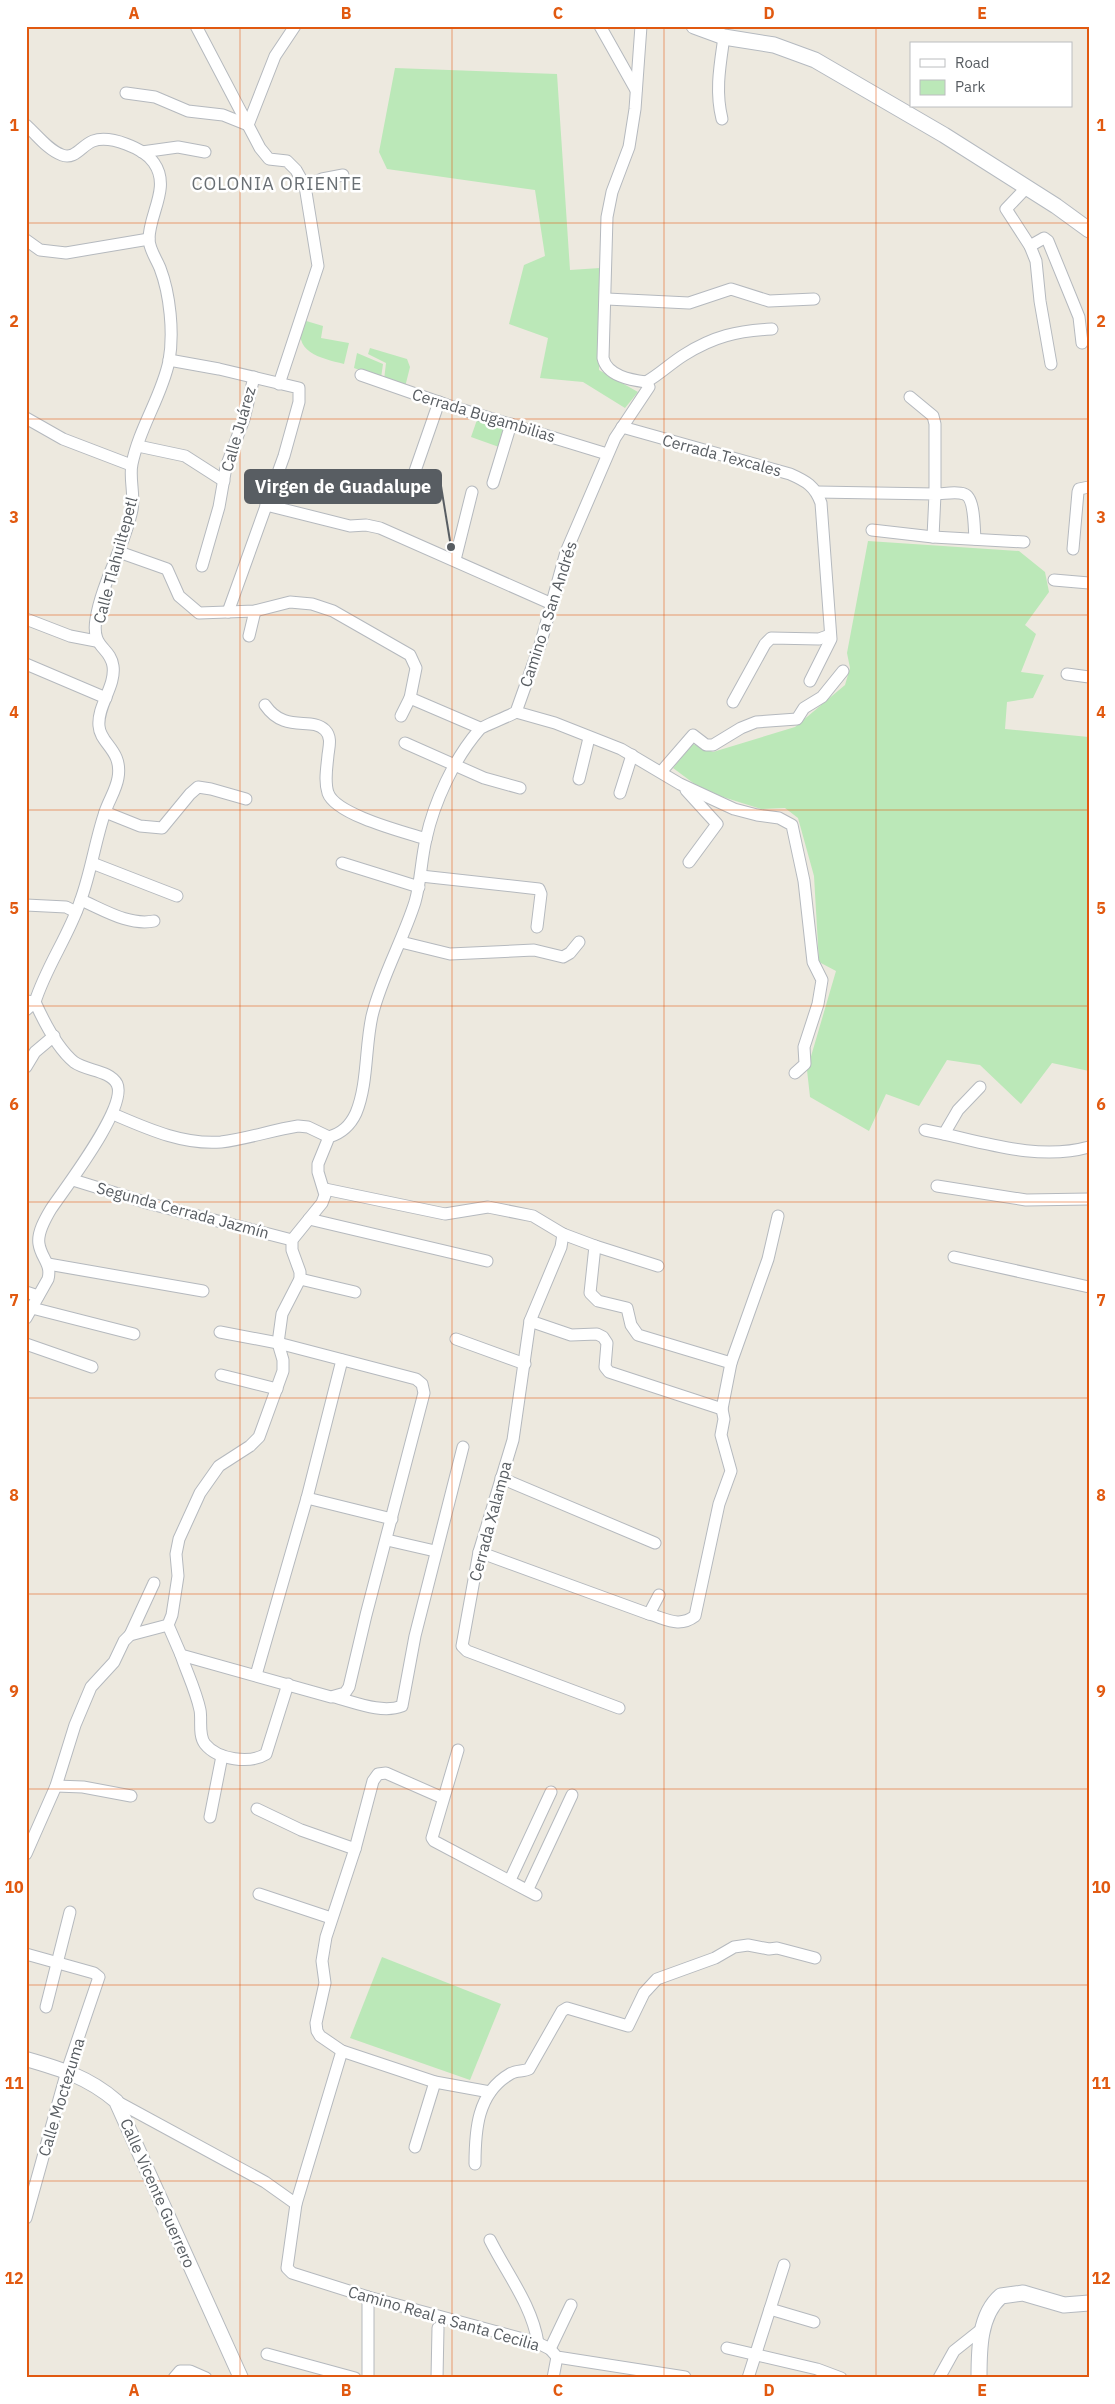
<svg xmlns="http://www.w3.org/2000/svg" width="1115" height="2404" font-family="'IBM Plex Sans',sans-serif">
  <rect width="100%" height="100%" fill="#ede9df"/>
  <g fill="#bbe8b8">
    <polygon points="395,68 557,74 570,270 600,268 599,370 638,392 625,408 583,382 540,378 548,338 509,324 524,265 545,256 535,190 387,169 379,152"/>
    <path d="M303,320L323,326L321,338L349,343L344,364C320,358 291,352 303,320Z"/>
    <polygon points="370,348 407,359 410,367 405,387 384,380 386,363 368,354"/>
    <polygon points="357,353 383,364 381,378 354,368"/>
    <polygon points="478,417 507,427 499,447 471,437"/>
    <polygon points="868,541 1019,551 1045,572 1049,592 1025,625 1036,634 1021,672 1044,675 1033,698 1007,702 1005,729 1089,737 1089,1071 1052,1063 1021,1104 980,1065 947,1060 919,1106 886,1094 869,1131 810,1097 807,1070 836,971 819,962 814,876 798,818 785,808 761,809 704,791 673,768 693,744 713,752 795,727 845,685 850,668 847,653"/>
    <polygon points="382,1957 501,2004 470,2080 350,2038"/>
  </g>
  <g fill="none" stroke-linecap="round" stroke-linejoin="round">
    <defs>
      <g id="minor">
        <polyline points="196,26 260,148 269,159 287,161 296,170 305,186 318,266 279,384"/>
        <polyline points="600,26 636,90"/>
        <polyline points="126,93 155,97 188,111 223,115 248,125 275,56 295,26"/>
        <path d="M722,119C715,91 720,65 724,37"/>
        <path d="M26,125C37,135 48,150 62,155C75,160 82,145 93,141C110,135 144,148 154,163C171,187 149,214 149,239C149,249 156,258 160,268C170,294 174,333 169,361C162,396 139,428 132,464C129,478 135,495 132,510C124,548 102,582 96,619C91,649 110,646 113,666C116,686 97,706 99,726C100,744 123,750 118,778C116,790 109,800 105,812C95,841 91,873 80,902C68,937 46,967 35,1002C44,1022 57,1048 74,1062C86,1071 110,1070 117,1084C128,1107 65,1188 51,1209C45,1219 37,1233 39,1244C41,1258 52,1264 48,1279L26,1318"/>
        <polyline points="142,152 178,147 205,152"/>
        <polyline points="305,186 322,179 343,175"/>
        <polyline points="1027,187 1006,209 1030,246 1036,261 1040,301 1051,364"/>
        <polyline points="26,240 40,250 66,253 149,239"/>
        <polyline points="1030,246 1044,238 1048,241 1079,317 1082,343"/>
        <polyline points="607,299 689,303 731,289 769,301 814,299"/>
        <polyline points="169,360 219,369 299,388 299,402 284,456 228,612"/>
        <polyline points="361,375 447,405 607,454"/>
        <path d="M646,382C660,374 671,363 684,355C714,336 737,331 772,329"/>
        <path d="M910,397L933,416L935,424V494C944,494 956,491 964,494C975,497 974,529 975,539"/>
        <polyline points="26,418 63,439 131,465"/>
        <path d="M622,427L790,474C806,481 815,486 821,503L831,639L810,681"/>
        <polyline points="138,446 185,456 224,481"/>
        <polyline points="415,471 439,402"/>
        <polyline points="493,483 511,424"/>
        <polyline points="817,492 935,494 933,537"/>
        <polyline points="266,505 350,526 366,525 380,528 552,604"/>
        <polyline points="872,530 933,537 1024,542"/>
        <polyline points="1073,549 1078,492 1079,489 1089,487"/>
        <polyline points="119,552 167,569 179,596 199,613 255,611 290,602 312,604 333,611 410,655 416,668 410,698 480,728"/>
        <polyline points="455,560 472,492"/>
        <polyline points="202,566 219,507 226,467 244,419 254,377"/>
        <polyline points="1054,580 1089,583"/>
        <polyline points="26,619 70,636 96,641"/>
        <polyline points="249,636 255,611"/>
        <polyline points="26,664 106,698"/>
        <polyline points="1067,674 1089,677"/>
        <polyline points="733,702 765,644 771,638 819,639 830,635"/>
        <path d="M265,705C285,734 311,716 325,730C332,737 329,747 328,755C327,767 324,781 328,793C336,815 404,832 426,839"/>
        <polyline points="516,712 555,723 621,749 680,784 734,809 757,815 779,818 792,825 804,881 813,962 822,980 818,1004 804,1047 805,1064 795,1073"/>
        <polyline points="401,716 410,698"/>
        <polyline points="405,743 484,778 520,788"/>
        <polyline points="661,772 693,735 706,745 713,745 741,728 756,722 797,719 804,708 822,697 843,671"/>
        <polyline points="579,779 589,738"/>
        <polyline points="686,790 717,824 689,862"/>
        <polyline points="620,793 632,755"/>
        <polyline points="105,812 140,826 162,828 190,794 198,787 211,789 246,799"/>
        <polyline points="92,863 177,896"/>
        <polyline points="342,863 419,887"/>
        <polyline points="421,876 539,889 541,894 537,927"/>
        <path d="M81,900C104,910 129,926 154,921"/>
        <polyline points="26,905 66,907 76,912"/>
        <polyline points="401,942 450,954 534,950 563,957 570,953 579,942"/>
        <polyline points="26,1001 35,1002 26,1010"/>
        <polyline points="26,1067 35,1052 54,1036"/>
        <path d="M113,1114C148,1129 183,1145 221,1142C247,1139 272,1130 298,1126L308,1127L329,1137"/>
        <path d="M925,1130C978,1140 1035,1162 1089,1147"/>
        <polyline points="944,1134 958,1110 980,1087"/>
        <polyline points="73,1180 151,1204 292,1240"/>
        <polyline points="937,1186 1026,1200 1089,1199"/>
        <polyline points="325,1189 445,1214 488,1207 533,1216 563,1234 595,1246 590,1293 598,1301 627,1308 631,1325 638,1335 731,1363"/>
        <polyline points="309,1219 487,1261"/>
        <polyline points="563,1234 561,1247 530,1321 513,1440 479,1552 462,1646 467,1651 619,1708"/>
        <polyline points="595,1246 658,1266"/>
        <polyline points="954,1257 1089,1287"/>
        <polyline points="48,1264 203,1291"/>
        <polyline points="300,1279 355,1292"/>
        <polyline points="26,1292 38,1296"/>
        <polyline points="32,1308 134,1334"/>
        <polyline points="530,1321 571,1335 597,1334 603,1337 607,1343 605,1367 609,1372 722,1409 731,1363 768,1259 778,1216"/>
        <polyline points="456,1339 525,1364"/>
        <polyline points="26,1344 92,1367"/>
        <polyline points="221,1375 277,1389"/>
        <polyline points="501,1478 655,1543"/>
        <polyline points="307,1498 392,1519"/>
        <polyline points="387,1540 435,1551"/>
        <polyline points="479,1552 649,1614 659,1595"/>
        <path d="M649,1614C667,1619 679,1628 695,1616L719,1504L731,1471L721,1435L724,1419L722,1409"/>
        <polyline points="168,1625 181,1655 331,1697 345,1693 349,1687 366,1615 424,1393 422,1384 416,1379 278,1343 220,1332"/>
        <polyline points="130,1635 154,1583"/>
        <path d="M181,1655C187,1673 196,1691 200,1710C202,1720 198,1735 205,1744C218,1760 250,1764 266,1754L288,1684"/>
        <polyline points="256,1675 307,1498 342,1360"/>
        <path d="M334,1697C354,1702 382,1714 402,1706L415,1636L463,1447"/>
        <polyline points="458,1750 432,1838 434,1841 536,1895"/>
        <polyline points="56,1786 83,1787 131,1796"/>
        <polyline points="443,1798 386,1773 378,1774 373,1781 355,1849 326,1937 322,1961 325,1983 316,2023 317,2031 320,2036 342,2051 435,2082 490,2092"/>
        <polyline points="257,1809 301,1830 355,1849"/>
        <polyline points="210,1817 222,1756"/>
        <path d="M26,1854L56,1786L75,1725L91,1687L114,1662L124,1641L130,1635L168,1625L172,1615L178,1576L176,1554L179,1539L200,1493L219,1466L250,1446L259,1437L283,1371V1360L278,1343L282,1314L300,1279V1272L292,1250V1240L322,1203L325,1195L318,1172V1164L329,1137C342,1133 350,1126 356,1113C368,1084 365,1047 372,1016C381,978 403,940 415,902C421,881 421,860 426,839C434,802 454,759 479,730C482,726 508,717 516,712L541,642L566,552L615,438L649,387L646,382C631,380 607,376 603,358L607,217L612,192L629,147L635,109L641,26"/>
        <polyline points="510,1880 551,1792"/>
        <polyline points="528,1889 572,1795"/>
        <polyline points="259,1894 331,1918"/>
        <polyline points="26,1954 94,1973 99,1977 67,2071 26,2218"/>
        <polyline points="46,2007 70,1912"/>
        <polyline points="342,2051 296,2204 287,2268 292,2273 368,2297 538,2343 550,2349 571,2305"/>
        <polyline points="116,2101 265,2182 296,2204"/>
        <polyline points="415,2147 435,2082"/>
        <path d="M475,2164C475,2131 477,2093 510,2074C516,2070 523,2072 529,2069L562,2011L567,2008L628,2026L644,1993L657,1979L715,1958L734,1947L748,1945L769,1949L777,1948L815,1958"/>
        <path d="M490,2240C507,2274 532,2305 538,2343"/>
        <polyline points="770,2309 814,2322"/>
        <polyline points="727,2348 817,2369 841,2378"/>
        <polyline points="550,2349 557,2357 685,2377"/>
        <polyline points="267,2354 355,2378"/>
        <polyline points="174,2378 180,2371 190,2371 206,2378"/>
        <polyline points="368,2378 368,2297"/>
        <polyline points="437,2378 438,2328"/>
        <polyline points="553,2378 557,2357"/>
        <polyline points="748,2378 784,2265"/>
        <polyline points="939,2378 954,2351 983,2328"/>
      </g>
      <path id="tertiary" d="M26,2059C61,2069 88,2077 116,2101L241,2378"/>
      <g id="secondary">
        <polyline points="694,26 724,37 774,45 815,60 944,135 1056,206 1089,230"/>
        <path d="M979,2378C979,2350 979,2315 1001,2296L1023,2293L1064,2305L1089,2303"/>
      </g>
    </defs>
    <use href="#minor" stroke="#b5b9be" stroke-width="13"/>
    <use href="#tertiary" stroke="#b5b9be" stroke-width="16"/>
    <use href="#secondary" stroke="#b5bac0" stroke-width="17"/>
    <use href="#minor" stroke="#fff" stroke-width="11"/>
    <use href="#tertiary" stroke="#fff" stroke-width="14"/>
    <use href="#secondary" stroke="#fff" stroke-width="15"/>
  </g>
  <path fill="none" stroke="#e15910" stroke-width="1" stroke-opacity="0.55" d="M240,26V2378M452,26V2378M664,26V2378M876,26V2378M26,223H1089M26,419H1089M26,615H1089M26,810H1089M26,1006H1089M26,1202H1089M26,1398H1089M26,1594H1089M26,1789H1089M26,1985H1089M26,2181H1089"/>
  <g text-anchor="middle" stroke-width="5" stroke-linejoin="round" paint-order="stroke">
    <g font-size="16" fill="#585d62" stroke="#fff">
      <text transform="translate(484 415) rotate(17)" y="6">Cerrada Bugambilias</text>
      <text transform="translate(238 429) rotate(-74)" y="6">Calle Juárez</text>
      <text transform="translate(722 455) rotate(15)" y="6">Cerrada Texcales</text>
      <text transform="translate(115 560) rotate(-75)" y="6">Calle Tlahuiltepetl</text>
      <text transform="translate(548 614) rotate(-72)" y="6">Camino a San Andrés</text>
      <text transform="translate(183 1210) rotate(15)" y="6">Segunda Cerrada Jazmín</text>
      <text transform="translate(490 1521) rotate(-75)" y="6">Cerrada Xalampa</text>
      <text transform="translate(61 2097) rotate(-73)" y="6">Calle Moctezuma</text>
      <text transform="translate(158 2193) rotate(66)" y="6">Calle Vicente Guerrero</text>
      <text transform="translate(444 2318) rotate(16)" y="6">Camino Real a Santa Cecilia</text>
    </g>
    <g font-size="18" letter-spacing="1" fill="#696f74" stroke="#fff">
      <text x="277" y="190">COLONIA ORIENTE</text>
    </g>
  </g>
  <path fill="none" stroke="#585d62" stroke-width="2" d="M451 547L441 486"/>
  <circle fill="#585d62" stroke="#fff" stroke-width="2" cx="451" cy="547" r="5"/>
  <rect fill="#585d62" stroke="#585d62" stroke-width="2" x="245" y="470" width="196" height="33" rx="5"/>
  <g font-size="18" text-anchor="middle" font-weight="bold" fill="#fff">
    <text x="343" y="493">Virgen de Guadalupe</text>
  </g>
  <rect width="1115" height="2404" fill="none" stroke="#ffffff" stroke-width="55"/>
  <rect x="910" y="42" width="162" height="65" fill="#ffffff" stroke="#bcbec0"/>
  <rect x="920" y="59" width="25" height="8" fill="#ffffff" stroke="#bcbec0"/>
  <text x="955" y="68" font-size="15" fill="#585d62">Road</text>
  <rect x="920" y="80" width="25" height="15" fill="#bbe8b8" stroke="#bcbec0"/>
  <text x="955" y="92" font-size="15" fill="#585d62">Park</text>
  <rect x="28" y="28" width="1060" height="2348" fill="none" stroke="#e15910" stroke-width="2"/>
  <g font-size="16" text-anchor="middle" font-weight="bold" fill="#e15910">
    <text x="134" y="19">A</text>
    <text x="346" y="19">B</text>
    <text x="558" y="19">C</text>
    <text x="769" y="19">D</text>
    <text x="982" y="19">E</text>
    <text x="14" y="131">1</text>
    <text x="1101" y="131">1</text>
    <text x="14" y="327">2</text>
    <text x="1101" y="327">2</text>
    <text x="14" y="523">3</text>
    <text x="1101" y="523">3</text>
    <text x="14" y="718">4</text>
    <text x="1101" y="718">4</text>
    <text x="14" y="914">5</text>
    <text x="1101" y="914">5</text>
    <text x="14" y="1110">6</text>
    <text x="1101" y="1110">6</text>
    <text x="14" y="1306">7</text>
    <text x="1101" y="1306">7</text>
    <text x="14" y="1501">8</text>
    <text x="1101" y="1501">8</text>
    <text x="14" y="1697">9</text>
    <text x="1101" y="1697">9</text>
    <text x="14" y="1893">10</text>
    <text x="1101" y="1893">10</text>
    <text x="14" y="2089">11</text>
    <text x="1101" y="2089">11</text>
    <text x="14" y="2284">12</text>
    <text x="1101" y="2284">12</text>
    <text x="134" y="2396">A</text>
    <text x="346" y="2396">B</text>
    <text x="558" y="2396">C</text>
    <text x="769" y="2396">D</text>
    <text x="982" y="2396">E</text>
  </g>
</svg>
